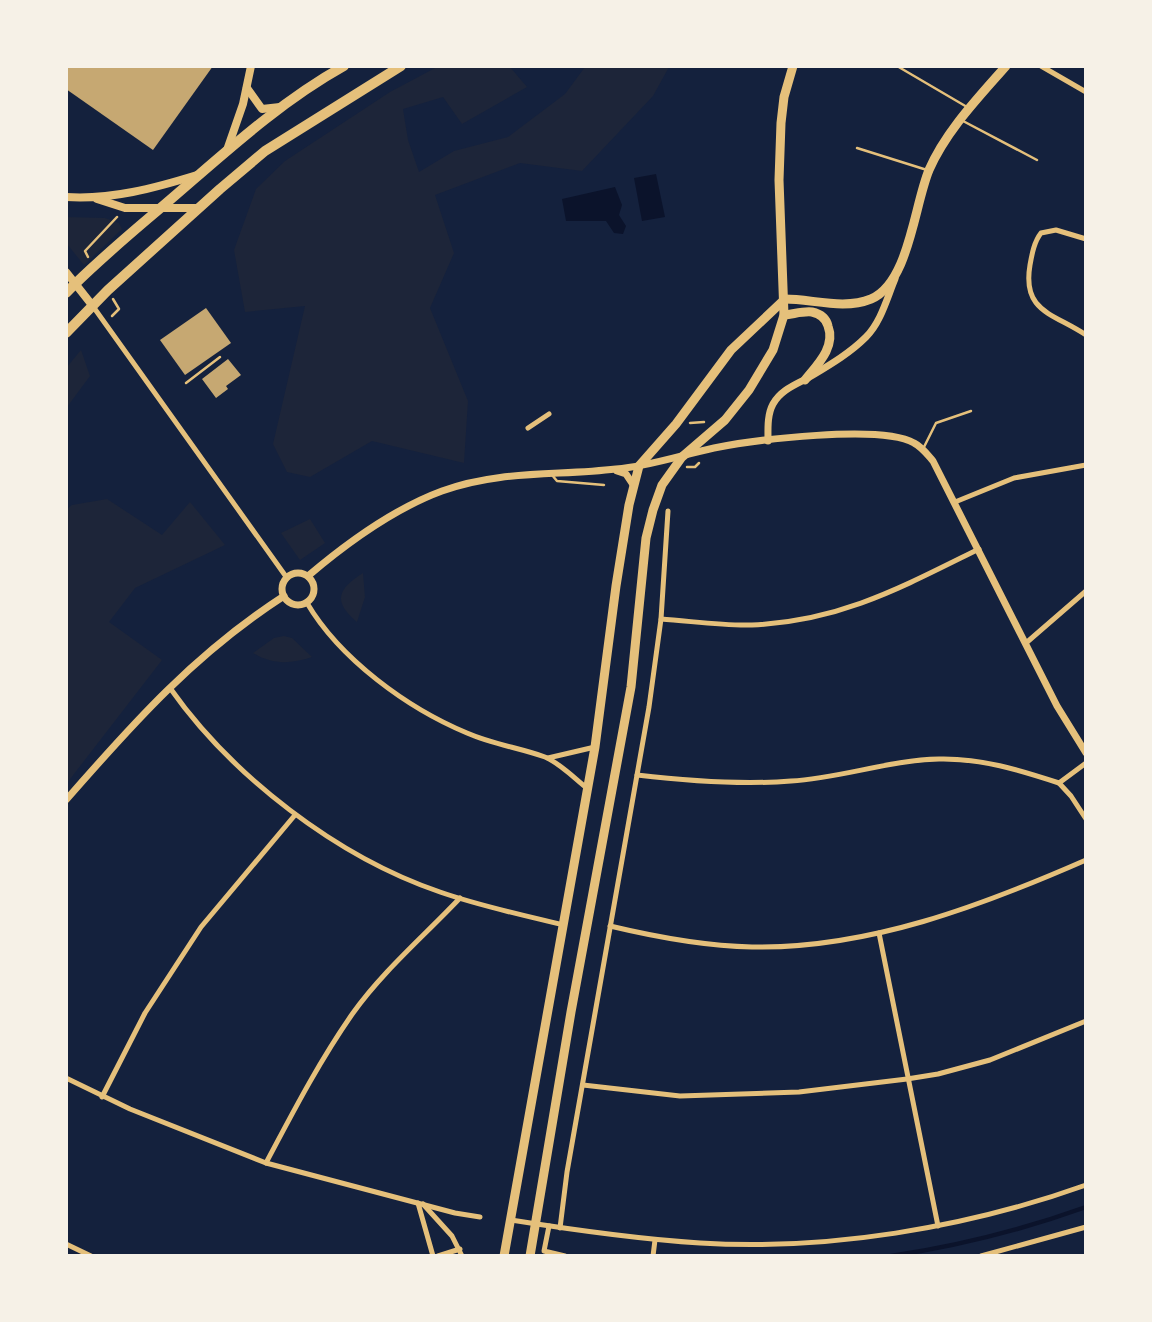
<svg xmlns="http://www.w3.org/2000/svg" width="1152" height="1322" font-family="'Fira Sans',sans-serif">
  <rect width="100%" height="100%" fill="#14213d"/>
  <g fill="#1d2539">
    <polygon points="437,67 510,67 527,87 462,124 443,97 403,109 408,140 419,172 454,151 508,137 565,94 585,67 669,67 653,96 582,171 520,163 435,195 454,253 430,308 468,401 464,463 372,441 310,477 287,472 273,444 305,306 245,312 234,250 256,189 285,161 390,92"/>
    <polygon points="66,217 105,218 119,223 122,229 84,265 67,244"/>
    <polygon points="81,350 90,376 67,407 67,367"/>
    <polygon points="107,499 162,535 190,502 225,545 135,588 109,622 162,660 67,783 67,509 72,505"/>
    <polygon points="310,519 325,543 300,560 281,533"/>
    <path d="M363,573L365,597L357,622C332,601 338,589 363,573Z"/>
    <path d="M284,636L292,638L312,657C291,664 272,665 253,653L274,638Z"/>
  </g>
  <g fill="#0b132b">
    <polygon points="656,174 665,217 642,221 634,178"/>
    <polygon points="615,187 622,205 619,215 626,226 623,234 614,233 606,221 566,221 562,199"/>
  </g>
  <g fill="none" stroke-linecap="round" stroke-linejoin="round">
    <path stroke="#0b132b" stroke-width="4.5" d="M891,1256C958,1246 1022,1230 1086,1207"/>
  </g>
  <g fill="#c6a872">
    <polygon points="66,66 213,66 153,150 66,89"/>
    <polygon points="206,308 231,343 185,375 160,340"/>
    <polygon points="228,359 241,375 226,386 228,389 216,398 202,379"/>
  </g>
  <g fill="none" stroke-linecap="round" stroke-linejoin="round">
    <g stroke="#e5c07b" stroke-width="2.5">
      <polyline points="88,257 85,251 117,217"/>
      <polyline points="112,316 119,309 113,299"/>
      <polyline points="690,423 704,422"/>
      <polyline points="687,467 695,467 699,463"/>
    </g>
    <g stroke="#e5c07b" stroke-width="2.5">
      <polyline points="897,66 967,107"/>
      <polyline points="963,121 1037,160"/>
      <polyline points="857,148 927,170"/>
      <polyline points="186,383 220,357"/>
      <polyline points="923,449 936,423 971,411"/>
      <polyline points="552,475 557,481 604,485"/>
    </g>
    <g stroke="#e5c07b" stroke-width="5">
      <polyline points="1041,66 1086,92"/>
      <path d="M1086,239L1056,230L1041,233C1034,242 1032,254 1030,265C1022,312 1053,313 1086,335"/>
      <polyline points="92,305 287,578"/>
      <polyline points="528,428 549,414"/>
      <polyline points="955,502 1014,478 1086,465"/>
      <path d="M307,603C340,659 407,708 467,733C492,744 520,748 545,757C560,763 575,779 588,789"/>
      <path d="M661,619C691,621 722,626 752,625C841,621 902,587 979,549"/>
      <polyline points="1026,643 1086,591"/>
      <path d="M170,688C232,776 337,857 440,892C480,906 522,915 564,925"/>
      <polyline points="548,758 595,747"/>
      <path d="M637,775C688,781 740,785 791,781C841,778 890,760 939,759C981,758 1019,770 1059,783L1086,763"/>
      <polyline points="1059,783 1071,796 1086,819"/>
      <path d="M610,926C656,937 704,946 752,947C868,949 981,906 1086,860"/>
      <polyline points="879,933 938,1226"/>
      <polyline points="66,1078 130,1109 266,1163 455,1213 480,1217"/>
      <polyline points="583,1085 680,1096 799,1092 907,1079 938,1074 990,1060 1086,1021"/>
      <polyline points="102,1097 145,1013 201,927 295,815"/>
      <path d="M266,1163C293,1112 320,1060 353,1013C383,971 424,936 460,898"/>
      <polyline points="418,1203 433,1256"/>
      <polyline points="423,1204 452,1236 462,1256"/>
      <path d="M511,1220C574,1230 636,1239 700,1243C827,1251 966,1228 1086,1185"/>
      <polyline points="549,1226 544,1251 565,1256"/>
      <polyline points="560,1228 567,1172 649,707 661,619 668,511"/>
      <polyline points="66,1244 91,1256"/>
      <polyline points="438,1256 460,1249"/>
      <polyline points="653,1256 655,1240"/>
      <polyline points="981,1256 1086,1227"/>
    </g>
    <g stroke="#e5c07b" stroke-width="7">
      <path d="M768,441C768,429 767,415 773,404C781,390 795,385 808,378C828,366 849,354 866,337C881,322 887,298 895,279"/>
      <polyline points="617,471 626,474 634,486"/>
      <circle cx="298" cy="589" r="16"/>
      <path d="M308,576C348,542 393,509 442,491C499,470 557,476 616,469C650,466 681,455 714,448C754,440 881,424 914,443C922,447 927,454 933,461L1057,706L1086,753"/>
      <path d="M66,800C135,721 196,653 284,596"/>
    </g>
    <g stroke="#e5c07b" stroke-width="8">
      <polyline points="247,88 262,109 280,107"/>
      <polyline points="227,150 243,104 251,66"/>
      <path d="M66,197C111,200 155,188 197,175"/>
      <polyline points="97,199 125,208 199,208"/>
      <polyline points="66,272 92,305"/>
    </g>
    <g stroke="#e5c07b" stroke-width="9">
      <path d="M785,299C812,299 844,310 871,299C909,283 914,206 929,170C946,131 978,98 1006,66"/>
      <path d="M784,315C794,314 803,311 812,312C821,314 826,318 828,326C836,347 817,365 805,380"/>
      <polyline points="504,1256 595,747 616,586 629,505 639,466 676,424 731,350 785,299"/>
      <polyline points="530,1256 571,1012 631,687 646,538 653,510 662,485 682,457 725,420 749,390 773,350 784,315 779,180 781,123 784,97 793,66"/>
    </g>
    <g stroke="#e5c07b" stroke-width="10">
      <path d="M66,293C101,257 140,226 178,193C230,148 283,100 344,66"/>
      <polyline points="66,333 108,290 220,189 265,151 401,66"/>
    </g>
  </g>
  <rect width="1152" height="1322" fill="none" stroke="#f6f1e7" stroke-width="136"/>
</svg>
